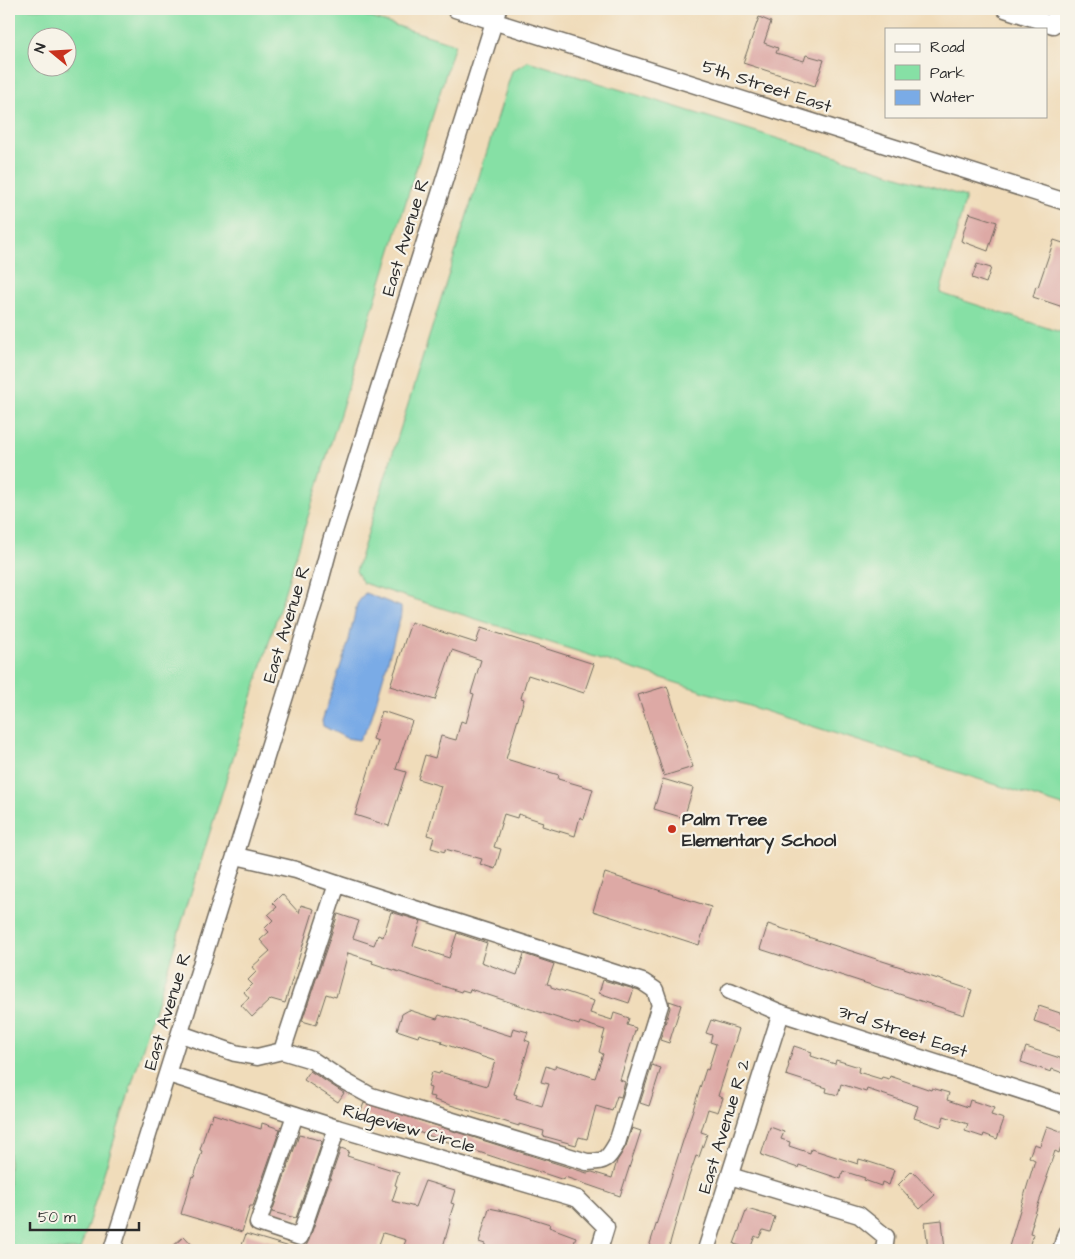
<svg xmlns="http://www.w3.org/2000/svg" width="1075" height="1259" font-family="'Architects Daughter',sans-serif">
  <rect width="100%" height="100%" fill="#f7f3e8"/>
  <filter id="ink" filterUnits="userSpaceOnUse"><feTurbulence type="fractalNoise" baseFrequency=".02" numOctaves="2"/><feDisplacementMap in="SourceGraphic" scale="10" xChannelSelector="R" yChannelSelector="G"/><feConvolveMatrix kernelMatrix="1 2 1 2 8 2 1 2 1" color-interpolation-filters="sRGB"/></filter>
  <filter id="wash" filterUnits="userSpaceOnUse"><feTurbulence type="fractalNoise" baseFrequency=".0096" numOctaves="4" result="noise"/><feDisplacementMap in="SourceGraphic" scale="20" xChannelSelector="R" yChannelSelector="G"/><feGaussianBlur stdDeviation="1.12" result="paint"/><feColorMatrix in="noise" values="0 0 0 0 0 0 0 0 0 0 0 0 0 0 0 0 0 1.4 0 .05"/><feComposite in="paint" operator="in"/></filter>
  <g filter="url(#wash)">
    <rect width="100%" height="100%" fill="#f0dcba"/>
    <g fill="#86e0a5" stroke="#588668" fill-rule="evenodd">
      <path d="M9,9H343L455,44L80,1250H9ZM38,38H68V68H38Z"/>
      <polygon points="528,61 966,197 940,293 1066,334 1066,807 363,583 356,571 512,71"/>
    </g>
    <polygon fill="#7aabe6" stroke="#526b88" points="365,593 401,607 401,615 370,723 359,740 346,738 323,726 322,721 348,644 357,604"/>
    <g id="blocks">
      <g fill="#dda9a5">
        <polygon points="759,17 771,22 764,43 778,48 776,53 804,61 806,55 824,60 815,86 743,63"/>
        <polygon points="969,213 997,222 988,251 961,241"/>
        <polygon points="1054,240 1066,244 1066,308 1033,297 1036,286 1038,287"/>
        <polygon points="977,264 991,268 986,283 972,278"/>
        <polygon points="411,622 476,643 481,628 594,664 584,693 528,675 521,698 524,699 506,759 559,775 558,779 593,789 584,819 580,817 575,836 542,826 543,822 518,814 517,818 504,814 494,847 501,849 495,869 480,864 482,859 445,849 445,852 431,848 434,837 427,835 441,786 418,779 425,755 435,758 441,736 456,740 461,721 466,723 474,694 471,693 481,660 452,650 435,700 390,686"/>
        <polygon points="667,686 693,767 664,776 638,695"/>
        <polygon points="382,711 412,721 396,769 406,772 389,826 355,815 378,741 373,739"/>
        <polygon points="663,779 693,788 684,818 654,809"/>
        <polygon points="605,873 711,907 699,945 593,911"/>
        <polygon points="282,894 299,913 301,905 314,909 285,1003 271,999 252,1017 241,1005 249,998 244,992 252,984 248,980 256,972 252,967 270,951 260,940 269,932 265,928 273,920 268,915 277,907 273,903"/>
        <polygon points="391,912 421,921 413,946 449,958 457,933 487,943 481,962 517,975 524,954 554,964 547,984 551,985 551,987 594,1001 590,1013 612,1020 614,1013 629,1018 627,1025 636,1028 620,1080 625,1082 621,1097 617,1096 612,1111 596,1106 587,1139 579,1137 576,1145 543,1136 544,1131 519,1124 519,1126 434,1100 435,1097 429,1096 431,1088 428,1087 432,1072 439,1074 440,1072 487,1086 495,1061 441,1043 442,1041 419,1034 418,1037 397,1030 402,1014 409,1010 437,1019 439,1015 446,1017 447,1016 511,1036 513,1028 528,1032 525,1040 530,1042 514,1094 517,1095 516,1098 542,1106 549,1084 541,1082 546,1066 554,1069 556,1065 595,1078 603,1054 599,1052 605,1030 580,1022 579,1025 470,989 469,992 462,990 461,992 372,963 373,961 348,953 336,997 326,994 316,1025 302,1021 338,914 359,921 353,938 374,945 378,935 383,937"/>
        <polygon points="768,924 972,990 964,1015 760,949"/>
        <polygon points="603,980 634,989 629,1003 599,993"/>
        <polygon points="669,1001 681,1005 669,1043 660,1040 670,1008"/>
        <polygon points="1039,1006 1066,1015 1066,1032 1034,1021"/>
        <polygon points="711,1020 739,1029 718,1096 723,1098 718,1112 708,1109 701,1132 707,1134 699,1157 696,1156 687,1182 668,1250 648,1250 706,1069 708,1070 716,1044 710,1042 712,1035 706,1033"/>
        <polygon points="794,1046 812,1052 811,1056 835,1064 836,1060 859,1067 858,1072 881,1079 882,1077 889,1079 890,1076 931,1090 932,1088 949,1093 947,1100 968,1107 970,1100 994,1108 991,1115 1004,1119 997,1139 984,1134 983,1137 965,1131 968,1124 944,1116 941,1127 914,1118 918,1106 867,1089 866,1092 841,1084 838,1095 826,1092 827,1088 786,1075 789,1065 788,1064"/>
        <polygon points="1026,1047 1066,1060 1066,1074 1052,1069 1051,1072 1021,1062"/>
        <polygon points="652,1065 661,1068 649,1106 640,1103"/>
        <polygon points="310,1071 344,1093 338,1102 304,1080"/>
        <polygon points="364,1103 587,1173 592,1172 612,1178 617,1161 626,1146 632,1128 641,1131 620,1196 565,1177 564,1180 360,1113"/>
        <polygon points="213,1114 261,1129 262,1123 280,1129 253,1206 250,1206 242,1232 181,1214 192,1176 194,1177 202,1151 200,1150 209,1120 211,1121"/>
        <polygon points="1047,1126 1066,1133 1059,1153 1055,1151 1046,1177 1048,1177 1032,1222 1033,1222 1030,1233 1033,1234 1028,1250 1008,1250 1035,1160 1029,1157 1034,1144 1040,1146"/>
        <polygon points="770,1127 784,1132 781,1139 790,1142 789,1146 810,1153 811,1149 858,1164 859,1159 866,1161 894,1170 889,1185 882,1182 881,1186 864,1180 865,1178 843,1171 841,1179 799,1165 798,1168 761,1155"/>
        <polygon points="299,1135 320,1140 322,1142 296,1218 272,1212"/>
        <polygon points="341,1148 349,1151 347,1156 399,1172 395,1185 397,1186 392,1201 415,1207 425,1181 455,1190 451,1203 454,1204 449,1219 451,1219 442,1250 402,1250 406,1240 383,1233 377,1250 304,1250 309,1240"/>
        <polygon points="912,1171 935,1195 920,1209 898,1185"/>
        <polygon points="489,1208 518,1214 550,1224 549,1227 576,1237 572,1250 499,1250 485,1246 485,1244 479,1242"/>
        <polygon points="747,1209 775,1217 770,1232 763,1230 759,1238 755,1236 750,1249 734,1244"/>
        <polygon points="942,1220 945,1250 928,1250 925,1222"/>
        <polygon points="246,1234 290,1247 289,1250 258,1250 242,1245"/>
        <polygon points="184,1236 197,1250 169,1250"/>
      </g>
    </g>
  </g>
  <g filter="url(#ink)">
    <use href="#blocks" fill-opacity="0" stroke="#70695d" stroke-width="1"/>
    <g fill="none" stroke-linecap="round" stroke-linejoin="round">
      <defs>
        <g id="minor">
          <polyline points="455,9 1066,202"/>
          <polyline points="1005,9 1053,25 1058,9"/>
          <polyline points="730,991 781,1013 1066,1105"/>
          <polyline points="181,1034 235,1053 257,1057 282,1051 337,884 296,870 236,856"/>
          <path d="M282,1051L312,1060L342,1080L371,1096L587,1162C606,1162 608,1159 617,1143L660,1005L655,990L643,982L337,884"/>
          <polyline points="168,1074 337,1128 578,1199 606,1227 599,1250"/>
          <polyline points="295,1115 258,1223 300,1237 337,1128"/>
          <polyline points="730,1176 859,1215 886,1237 884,1250"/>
          <polyline points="112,1250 315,600 331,541 498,9"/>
          <polyline points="706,1250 781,1013"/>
          <polyline points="1061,1250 1066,1233"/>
        </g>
      </defs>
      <use href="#minor" stroke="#70695d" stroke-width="19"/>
      <use href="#minor" stroke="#fff" stroke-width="16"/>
    </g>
  </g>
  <circle fill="#c8321e" stroke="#f7f3e8" stroke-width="2" cx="672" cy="829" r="5"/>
  <g text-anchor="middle" stroke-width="4.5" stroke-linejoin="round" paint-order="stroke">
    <g font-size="18" fill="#2b2b2b" stroke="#f7f3e8">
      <text transform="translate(767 86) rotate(18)" y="6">5th Street East</text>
      <text transform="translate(405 237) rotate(-73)" y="6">East Avenue R</text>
      <text transform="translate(286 624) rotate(-73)" y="6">East Avenue R</text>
      <text transform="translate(167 1011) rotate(-73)" y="6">East Avenue R</text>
      <text transform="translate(903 1031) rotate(18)" y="6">3rd Street East</text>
      <text transform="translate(724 1126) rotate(-73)" y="6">East Avenue R 2</text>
      <text transform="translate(409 1128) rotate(16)" y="6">Ridgeview Circle</text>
    </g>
    <g font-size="18" font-weight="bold" fill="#2b2b2b" stroke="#f7f3e8" text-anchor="start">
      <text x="682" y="825">Palm Tree<tspan x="682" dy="21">Elementary School</tspan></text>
    </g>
  </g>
  <rect width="1075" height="1259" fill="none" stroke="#f7f3e8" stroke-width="30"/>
  <rect x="885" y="28" width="162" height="90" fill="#f7f3e8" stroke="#a5a39c"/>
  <rect x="895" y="44" width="25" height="8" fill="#ffffff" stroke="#a5a39c"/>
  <text x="930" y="52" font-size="15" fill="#2b2b2b">Road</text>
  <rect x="895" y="65" width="25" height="15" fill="#86e0a5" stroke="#a5a39c"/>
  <text x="930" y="78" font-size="15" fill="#2b2b2b">Park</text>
  <rect x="895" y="90" width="25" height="15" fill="#7aabe6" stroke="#a5a39c"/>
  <text x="930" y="102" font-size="15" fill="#2b2b2b">Water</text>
  <g transform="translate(52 52) rotate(288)"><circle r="24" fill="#f7f3e8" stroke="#a5a39c"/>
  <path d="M0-4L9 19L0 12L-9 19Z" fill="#c8321e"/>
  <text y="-8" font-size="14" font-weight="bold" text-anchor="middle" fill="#2b2b2b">N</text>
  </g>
  <path d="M30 1222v8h109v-8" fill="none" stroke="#2b2b2b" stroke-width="2.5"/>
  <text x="38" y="1222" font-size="15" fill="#2b2b2b" stroke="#f7f3e8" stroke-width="4" paint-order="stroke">50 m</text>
</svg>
